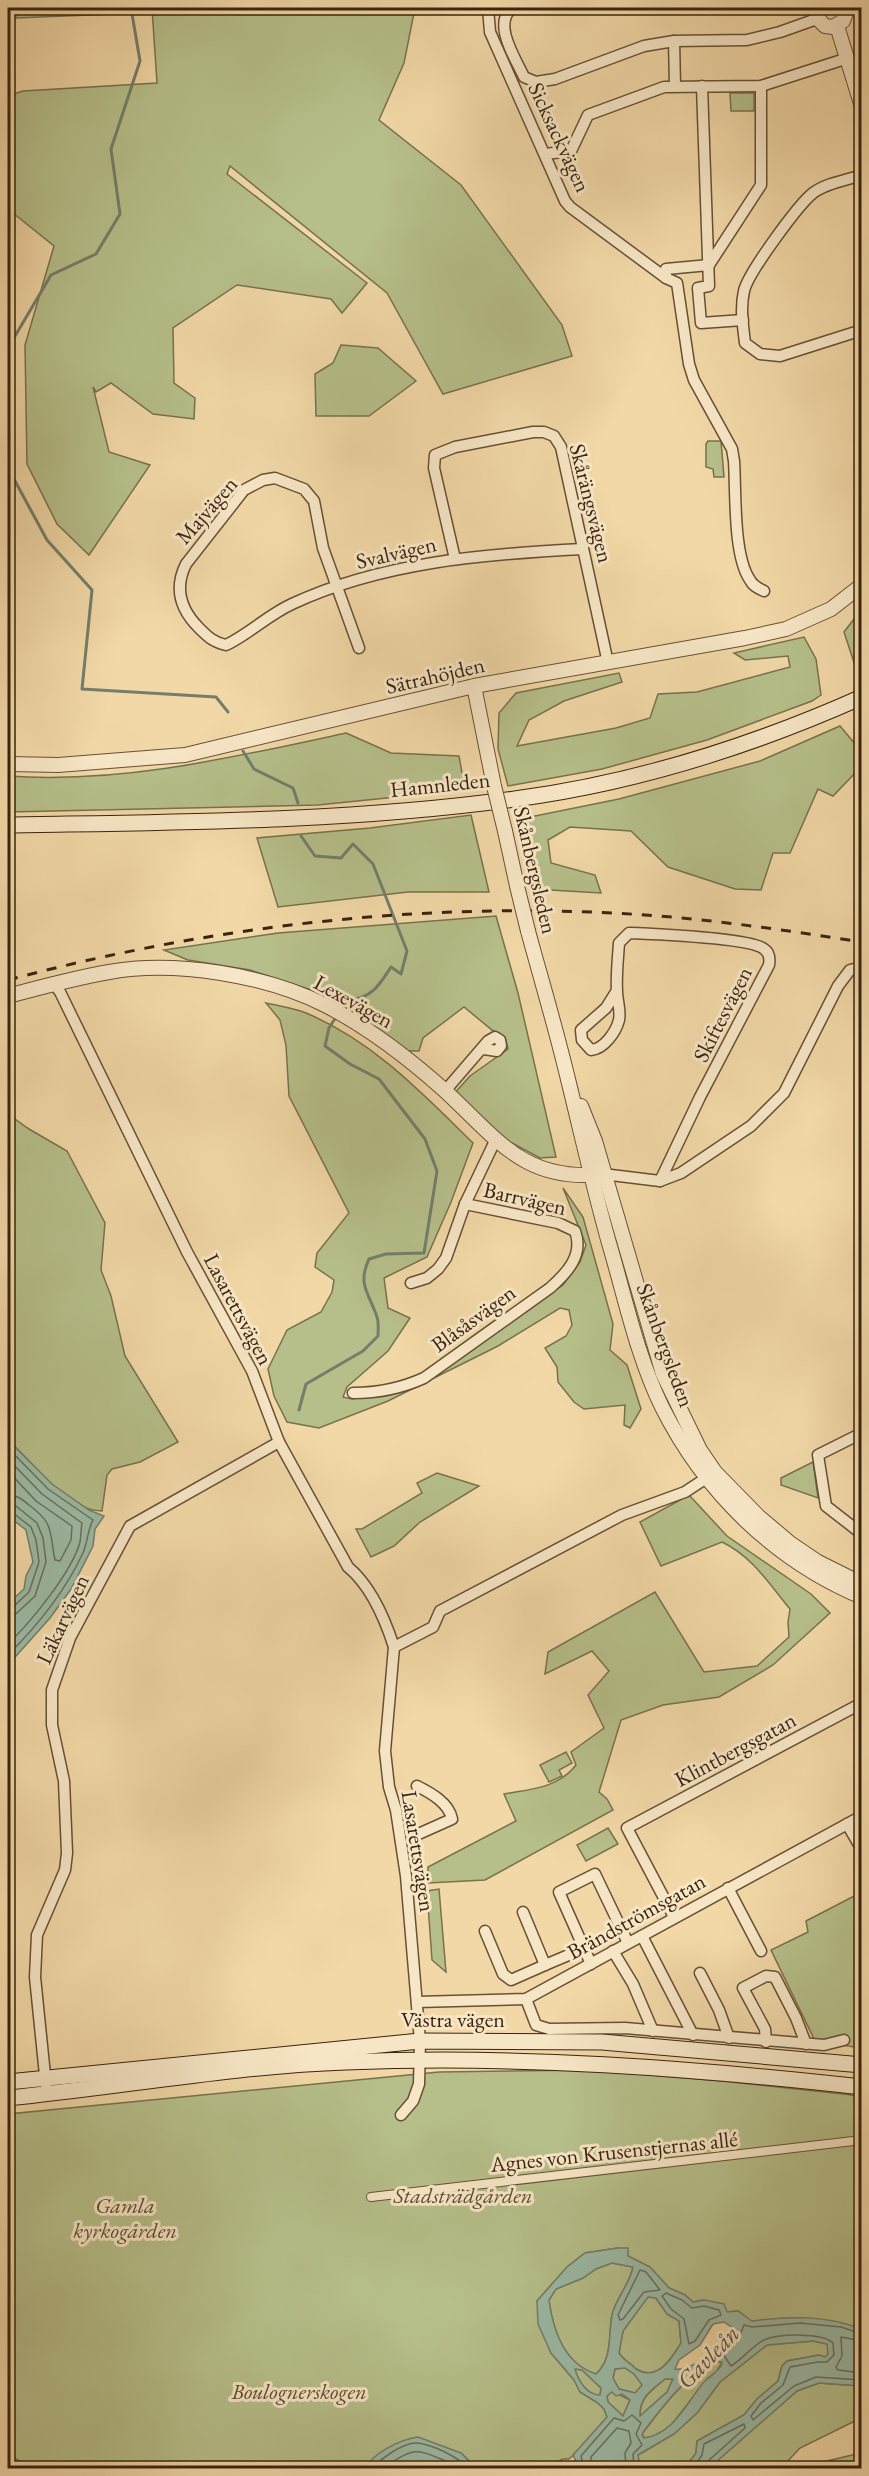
<svg xmlns="http://www.w3.org/2000/svg" width="869" height="2476" font-family="'EB Garamond',serif">
  <rect width="100%" height="100%" fill="#f2d8a7"/>
  <filter id="stains"><feTurbulence type="fractalNoise" baseFrequency=".00333" numOctaves="4"/><feColorMatrix values="0 0 0 0 .2 0 0 0 0 .09 0 0 0 0 .02 0 0 0 .5 -.17"/></filter>
  <radialGradient id="worn" r=".72"><stop offset=".6" stop-color="#630" stop-opacity="0"/><stop offset="1" stop-color="#630" stop-opacity=".3"/></radialGradient>
  <g fill="#b6bf8a" stroke="#78714e" stroke-width="1.5">
    <polygon points="16,8 114,8 114,14 16,18"/>
    <polygon points="152,8 415,8 404,63 379,120 461,185 562,325 572,356 443,394 387,293 230,166 227,174 367,283 342,313 331,299 237,285 173,328 174,383 195,398 194,419 153,414 111,383 96,392 93,387 109,452 150,465 89,555 57,524 27,464 25,345 54,246 8,209 8,96 23,91 157,83"/>
    <polygon points="730,93 754,93 754,111 731,111"/>
    <polygon points="341,345 378,348 416,381 369,416 316,416 315,374 333,363"/>
    <polygon points="708,441 721,441 724,477 714,477 713,469 706,467 706,444"/>
    <polygon points="861,610 862,680 860,681 844,632"/>
    <polygon points="804,637 816,659 821,695 812,701 707,740 602,769 508,786 498,749 499,713 516,693 619,673 622,682 564,701 529,720 517,746 616,728 650,718 658,694 697,692 790,667 788,656 745,660 734,653"/>
    <polygon points="840,726 861,751 861,767 833,796 818,789 790,853 773,853 761,890 735,889 668,867 631,831 570,827 548,840 551,863 595,875 601,893 533,889 515,820 619,799 760,761"/>
    <path d="M346,733L391,753L459,756L465,790L318,805L8,812V776C122,784 235,757 346,733Z"/>
    <polygon points="471,815 489,892 408,892 278,907 257,838 370,828"/>
    <polygon points="496,916 518,993 556,1157 540,1158 512,1143 495,1139 452,1096 470,1076 508,1049 505,1037 492,1030 464,1007 423,1038 419,1051 402,1051 317,992 250,970 188,960 164,950 278,933"/>
    <path d="M266,1003C279,1006 293,1008 306,1013C373,1041 422,1093 473,1143L451,1202L427,1257L384,1278L388,1308L410,1318L388,1351L347,1387L343,1397L352,1399L420,1381L563,1285L580,1262L586,1245L563,1188L583,1217L613,1324L610,1350L627,1365L641,1409L630,1428L624,1425L625,1405L584,1409L574,1402L558,1382L557,1367L545,1348L566,1336L572,1325L569,1310L560,1308L498,1346L388,1401L319,1428L287,1422L274,1396L268,1369L287,1330L321,1312L332,1292L334,1280L315,1267L317,1253L349,1213L289,1096L286,1045L280,1020Z"/>
    <path d="M8,1114L29,1129L67,1151L105,1223L101,1270L111,1296L125,1356L178,1442L140,1462L112,1469L107,1475L102,1511C65,1510 34,1462 8,1440Z"/>
    <polygon points="813,1462 818,1498 781,1485 781,1478"/>
    <polygon points="437,1473 479,1486 420,1522 394,1546 371,1557 356,1529 362,1529 422,1493 417,1483"/>
    <path d="M689,1495L727,1536L811,1594L830,1613L773,1665L719,1697L663,1705L621,1720L599,1792L607,1799L613,1810L485,1880L428,1883V1867L516,1821L504,1794C532,1789 558,1788 576,1765L571,1752L604,1728L588,1695L609,1671L592,1651L545,1674L548,1652L655,1592L704,1672L757,1666L789,1637L788,1622L790,1609C770,1585 752,1556 722,1542L661,1566L640,1522Z"/>
    <polygon points="566,1752 572,1763 559,1770 562,1776 549,1782 540,1765"/>
    <polygon points="608,1828 618,1844 586,1861 577,1845"/>
    <polygon points="439,1889 446,1972 432,1960 427,1891"/>
    <polygon points="860,1893 861,2048 815,2041 771,1950 808,1932 806,1921"/>
    <path d="M590,2070L722,2081L861,2096V2329C827,2316 788,2316 752,2322L738,2311L727,2312L704,2300L693,2302L685,2295L669,2288L650,2267L628,2256L618,2248L585,2253L567,2267L537,2301L551,2353L574,2380L580,2392L598,2403L604,2409L607,2417L586,2444L569,2459H563L545,2468H476L461,2453L369,2462L364,2468H19L18,2460L9,2455L8,2114L439,2072Z"/>
    <path d="M612,2263L633,2267C630,2284 616,2298 612,2315C608,2336 613,2358 596,2374C564,2364 553,2330 549,2300L556,2289L583,2278L596,2269Z"/>
    <path d="M648,2296L656,2298L667,2314L679,2321L681,2343C671,2359 657,2382 636,2369C634,2368 632,2364 629,2363C624,2359 623,2359 619,2353L623,2331Z"/>
    <polygon points="813,2341 828,2344 828,2354 825,2357 819,2355 787,2361 782,2366 778,2381 757,2399 744,2415 697,2441 696,2453 685,2468 640,2468 638,2455 674,2434 697,2413 720,2382 767,2345"/>
    <path d="M714,2362H722L717,2371L708,2378L669,2428L652,2437L645,2438L642,2435L644,2431C664,2406 685,2376 714,2362Z"/>
    <polygon points="625,2368 634,2374 643,2385 635,2393 619,2389 613,2378 615,2369"/>
    <path d="M574,2369L582,2370L601,2388L600,2396C586,2394 579,2381 574,2369Z"/>
    <path d="M665,2379H673L667,2392L640,2416C640,2397 651,2391 665,2379Z"/>
    <polygon points="819,2383 861,2386 861,2418 800,2448 786,2463 786,2468 709,2468 797,2391"/>
    <polygon points="612,2391 630,2400 623,2416 608,2402 607,2396"/>
    <polygon points="861,2453 861,2468 805,2468 805,2466"/>
  </g>
  <g fill="#9bbaa6" stroke="#747e6a" stroke-width="1.5" fill-rule="evenodd">
    <polygon points="8,1440 52,1484 89,1510 104,1516 95,1529 93,1546 71,1589 50,1618 8,1665 8,1604 24,1589 26,1576 33,1562 26,1530 8,1516"/>
    <path d="M618,2248H628V2256L650,2267L669,2288L685,2295L693,2302L704,2300L724,2304L727,2312L738,2311L752,2321C789,2316 826,2315 861,2329V2386L819,2383L797,2391L709,2468H685L696,2453L697,2441L744,2415L757,2399L778,2381L782,2366L787,2361L819,2355L825,2357L828,2354L827,2344L813,2341L767,2345L720,2382L697,2413L674,2434L638,2455L640,2468H579L573,2455L607,2417L604,2409L598,2403L580,2392L574,2380L551,2353L538,2324L537,2301L567,2267L585,2253ZM612,2263L633,2267C630,2284 616,2298 612,2315C608,2336 613,2359 596,2374C564,2364 553,2330 549,2300L556,2289L583,2278L596,2269ZM648,2297L656,2298L667,2314L679,2321L681,2343C672,2359 657,2382 636,2369C634,2368 632,2364 629,2363C624,2359 623,2359 619,2353L623,2331ZM724,2322L736,2330C728,2345 692,2371 675,2369L679,2360L700,2345L713,2324ZM714,2362H722L721,2366C716,2373 709,2377 703,2383C687,2403 672,2435 644,2438L642,2435L644,2431C663,2406 685,2376 714,2362ZM625,2368L634,2374L642,2385L635,2393L619,2389L613,2378L615,2369ZM575,2369L582,2370L601,2388L600,2395C586,2395 578,2380 575,2369ZM665,2379H673L667,2392L640,2416C639,2397 652,2390 665,2379ZM612,2392L616,2396L622,2394L630,2400L623,2416L608,2402L607,2396Z"/>
    <path d="M418,2437L461,2453L476,2468H365C375,2452 399,2440 418,2437Z"/>
  </g>
  <g fill="none" stroke-linecap="round" stroke-linejoin="round">
    <g stroke="#6a6e5c" stroke-width="1.5">
      <path d="M8,1448L48,1489L93,1520C87,1531 88,1543 82,1555C64,1593 38,1625 8,1655"/>
      <path d="M8,1459L42,1494L82,1523C81,1529 81,1536 80,1542C72,1572 30,1623 8,1644"/>
      <path d="M8,1471L36,1501L72,1526L71,1540L60,1561L55,1560C49,1532 55,1524 29,1505C22,1499 17,1495 8,1495"/>
      <polyline points="8,1504 16,1506 37,1523 43,1538 46,1562 35,1596 17,1613 8,1616"/>
      <polyline points="8,1512 13,1513 31,1527 36,1540 39,1562 29,1592 13,1607 8,1608"/>
      <polygon points="640,2270 646,2272 660,2290 644,2292 623,2319 620,2320 618,2315"/>
      <polygon points="666,2293 682,2300 692,2308 704,2306 719,2310 721,2315 709,2320 695,2341 689,2344 684,2319 671,2309 662,2296"/>
      <path d="M862,2334L841,2327L800,2323L752,2327L744,2325L739,2338L723,2354L731,2366C743,2359 752,2346 764,2340C777,2334 823,2332 833,2343L834,2355L827,2362H818L790,2367L783,2385L761,2403L751,2416L753,2420L794,2386L816,2377L862,2380"/>
      <polyline points="862,2341 841,2337 842,2356 836,2367 838,2370 862,2373"/>
      <path d="M372,2468C381,2459 403,2442 417,2443C434,2445 456,2456 468,2468"/>
      <path d="M383,2468C418,2445 415,2449 453,2464L457,2468"/>
      <polyline points="584,2468 581,2456 614,2418 624,2421 632,2415 641,2423 636,2434 642,2445 633,2454 634,2468"/>
      <polyline points="592,2468 591,2457 617,2428 629,2431 631,2443 625,2453 626,2468"/>
      <polyline points="693,2468 702,2455 704,2444 744,2424 745,2428 707,2462 705,2468"/>
    </g>
    <g stroke="#747e6a" stroke-width="3">
      <polyline points="8,348 51,275 96,254 120,214 111,149 140,61 131,8"/>
      <polyline points="8,468 47,540 92,590 82,689 216,697 228,712"/>
      <polyline points="243,751 254,769 293,788 298,803"/>
      <path d="M301,836L315,856L341,858L353,844L373,864L407,951L401,974L391,967C378,987 373,997 347,1001L342,1009"/>
      <path d="M299,1410L306,1384L363,1351L378,1336C378,1330 379,1323 377,1317C369,1293 357,1285 369,1259L386,1254L424,1253L437,1171L425,1139L379,1079L350,1064L325,1046L329,1028L336,1017"/>
    </g>
    <defs>
      <polyline id="pedestrian" points="371,2197 862,2140"/>
      <g id="minor">
        <path d="M488,8L490,32L565,201L570,207L666,278L677,283L689,364L694,380L732,449L734,461C736,491 733,556 750,580C753,586 758,588 764,591"/>
        <path d="M512,8C492,24 516,59 524,77L536,82L555,79L644,46L674,41L747,40L780,32L811,21L817,17"/>
        <polyline points="674,41 675,86"/>
        <polyline points="702,86 709,286 698,288 701,323 743,320"/>
        <polyline points="545,154 571,151 588,115 664,87 761,86 848,58"/>
        <path d="M862,175C847,180 826,183 813,193C798,205 748,273 744,291C740,308 743,326 745,343L760,354L780,356L862,330"/>
        <polyline points="709,265 761,185 761,86"/>
        <polyline points="666,278 666,269 709,265"/>
        <polyline points="455,559 434,468 435,455 455,447 533,432 544,432 554,436 561,447 608,663"/>
        <path d="M359,648L323,548L314,501L304,489L275,478L263,480L244,490L186,564C174,588 180,609 199,628C208,637 213,642 226,645C249,634 268,615 292,604C382,562 485,554 583,549"/>
        <path d="M54,984L60,992L187,1252L252,1371L279,1442L348,1567C371,1586 385,1619 394,1647L385,1751L389,1787L396,1810L406,1876L420,2041L419,2084L413,2101L401,2115"/>
        <path d="M616,992L606,1008L581,1030L582,1040L591,1050C604,1049 616,1032 619,1020C621,1010 617,1001 617,991C616,975 618,959 619,943L629,933C652,934 751,938 764,949C770,953 770,959 769,965L700,1097L660,1181"/>
        <polyline points="445,1091 488,1041 495,1037 500,1040 501,1046 497,1051 484,1049"/>
        <polyline points="603,1174 660,1181 681,1173 751,1126 784,1093 838,986 850,970 862,967"/>
        <polyline points="411,1283 427,1278 438,1269 446,1258 465,1204 495,1141"/>
        <path d="M353,1393C377,1393 402,1388 424,1378L550,1288C567,1273 584,1255 575,1231L558,1223L465,1204"/>
        <polyline points="862,1433 818,1455 826,1506 862,1534"/>
        <polyline points="394,1647 433,1627 440,1611 622,1515 685,1492 714,1473"/>
        <polyline points="847,1824 862,1850"/>
        <path d="M414,1836L452,1819C449,1803 431,1793 417,1786"/>
        <polyline points="728,1888 761,1951"/>
        <polyline points="523,1912 545,1965 571,1954 583,1945"/>
        <polyline points="674,1917 627,1828 862,1703"/>
        <polyline points="485,1931 503,1974 511,1980 545,1965"/>
        <polyline points="642,1936 693,2035"/>
        <polyline points="613,1951 633,1984 653,2031"/>
        <polyline points="591,1964 559,1892 595,1874 628,1943"/>
        <polyline points="700,1973 719,2010 729,2038"/>
        <polyline points="526,1999 536,2025 549,2029 625,2028 824,2045 844,2040"/>
        <polyline points="417,2002 526,1999 862,1816"/>
        <polyline points="766,2042 765,2029 743,1988 766,1976 775,1977 796,2018 806,2044"/>
        <polyline points="46,2085 35,1977 37,1935 65,1870 67,1853 64,1781 52,1725 52,1690 70,1638 130,1526 279,1442"/>
      </g>
      <g id="tertiary">
        <polyline points="818,8 819,20 825,26 833,27 843,21 846,13 844,8"/>
        <polyline points="837,26 862,107"/>
        <polyline points="474,686 494,786"/>
        <polyline points="8,764 58,765 185,755 474,686 745,638 786,629 831,609 862,585"/>
        <polyline points="505,831 517,886"/>
        <path d="M528,931C540,975 553,1019 564,1063C579,1123 592,1183 609,1243C625,1297 637,1356 662,1407C704,1491 774,1560 862,1597"/>
        <path d="M8,996C41,987 75,978 109,972C175,960 265,975 325,1005C368,1027 407,1057 443,1089C496,1137 523,1183 603,1174"/>
        <polyline points="581,1106 595,1141 663,1374 700,1450 715,1472 758,1516 790,1543 818,1562 862,1584"/>
      </g>
      <g id="secondary">
        <path d="M8,825C176,822 347,822 515,799C635,783 752,746 862,697"/>
        <polyline points="8,2082 420,2041 602,2042 862,2065"/>
        <path d="M8,2098C120,2087 233,2066 346,2062C518,2055 690,2068 862,2087"/>
      </g>
    </defs>
    <use href="#pedestrian" stroke="#675036" stroke-width="10"/>
    <use href="#minor" stroke="#675036" stroke-width="13"/>
    <use href="#tertiary" stroke="#675036" stroke-width="16"/>
    <use href="#secondary" stroke="#392311" stroke-width="17"/>
    <use href="#pedestrian" stroke="#f7e6c6" stroke-width="8"/>
    <use href="#minor" stroke="#f7e6c6" stroke-width="10"/>
    <use href="#tertiary" stroke="#f7e6c6" stroke-width="14"/>
    <use href="#secondary" stroke="#f7e6c6" stroke-width="15"/>
    <path stroke="#392311" stroke-width="3" stroke-dasharray="10 10" stroke-linecap="butt" d="M8,980C214,925 432,900 645,915C718,920 790,931 862,942"/>
    <defs>
      <g id="tertiary-bridge">
        <polyline points="494,786 505,831"/>
        <polyline points="517,886 528,931"/>
      </g>
    </defs>
    <use href="#tertiary-bridge" stroke="#675036" stroke-width="16" stroke-linecap="butt"/>
    <use href="#tertiary-bridge" stroke="#f7e6c6" stroke-width="14"/>
  </g>
  <g text-anchor="middle" stroke-width="6" stroke-linejoin="round" paint-order="stroke">
    <g font-size="22" fill="#392311" stroke="#f7e6c6">
      <text transform="translate(560 137) rotate(65)" y="8">Sicksackvägen</text>
      <text transform="translate(592 503) rotate(76)" y="8">Skårängsvägen</text>
      <text transform="translate(206 510) rotate(-49)" y="8">Majvägen</text>
      <text transform="translate(396 552) rotate(-13)" y="8">Svalvägen</text>
      <text transform="translate(435 675) rotate(-13)" y="8">Sätrahöjden</text>
      <text transform="translate(440 784) rotate(-6)" y="8">Hamnleden</text>
      <text transform="translate(536 870) rotate(77)" y="8">Skånbergsleden</text>
      <text transform="translate(354 1001) rotate(29)" y="8">Lexevägen</text>
      <text transform="translate(722 1014) rotate(-63)" y="8">Skiftesvägen</text>
      <text transform="translate(525 1198) rotate(13)" y="8">Barrvägen</text>
      <text transform="translate(239 1309) rotate(62)" y="8">Lasarettsvägen</text>
      <text transform="translate(473 1318) rotate(-36)" y="8">Blåsåsvägen</text>
      <text transform="translate(666 1345) rotate(70)" y="8">Skånbergsleden</text>
      <text transform="translate(62 1619) rotate(-65)" y="8">Läkarvägen</text>
      <text transform="translate(735 1749) rotate(-28)" y="8">Klintbergsgatan</text>
      <text transform="translate(419 1851) rotate(81)" y="8">Lasarettsvägen</text>
      <text transform="translate(636 1916) rotate(-29)" y="8">Brändströmsgatan</text>
      <text x="453" y="2027">Västra vägen</text>
      <text transform="translate(614 2151) rotate(-6)" y="8">Agnes von Krusenstjernas allé</text>
    </g>
    <g font-size="22" font-style="italic" fill="#584a2f" stroke="#f7e6c6">
      <text x="463" y="2203">Stadsträdgården</text>
      <text x="125" y="2213">Gamla<tspan x="125" dy="25">kyrkogården</tspan></text>
      <text x="299" y="2399">Boulognerskogen</text>
    </g>
    <g font-size="24" font-style="italic" fill="#56503e" stroke="#f7e6c6">
      <text transform="translate(708 2357) rotate(-46)" y="8">Gavleån</text>
    </g>
  </g>
  <rect width="869" height="2476" fill="none" stroke="#f2d8a7" stroke-width="30"/>
  <rect x="9" y="9" width="851" height="2458" fill="none" stroke="#392311" stroke-width="3"/>
  <rect x="15" y="15" width="839" height="2446" fill="none" stroke="#392311" stroke-width="1.5"/>
  <rect width="100%" height="100%" filter="url(#stains)"/>
  <rect width="100%" height="100%" fill="url(#worn)"/>
</svg>
